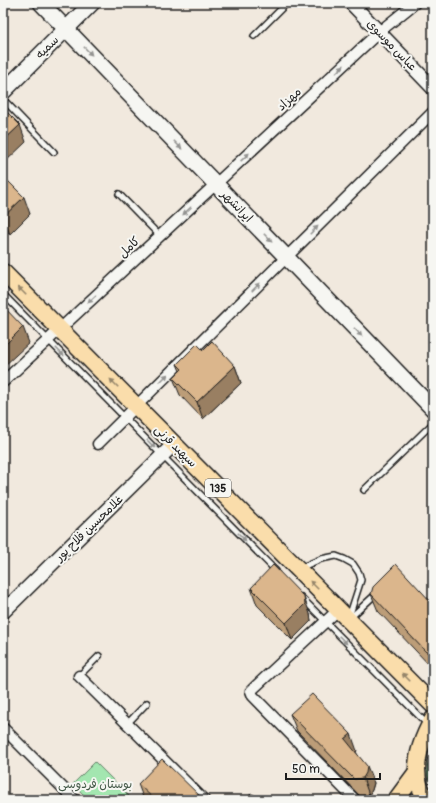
<svg xmlns="http://www.w3.org/2000/svg" width="436" height="803" font-family="Pangolin,'Playpen Sans Arabic',sans-serif">
  <rect width="100%" height="100%" fill="#f1e9de"/>
  <filter id="ink" filterUnits="userSpaceOnUse"><feTurbulence type="fractalNoise" baseFrequency=".025" numOctaves="2"/><feDisplacementMap in="SourceGraphic" scale="8" xChannelSelector="R" yChannelSelector="G"/><feConvolveMatrix kernelMatrix="1 2 1 2 8 2 1 2 1" color-interpolation-filters="sRGB"/></filter>
  <g filter="url(#ink)">
    <g fill="#a3e6b0" stroke="#608166">
      <path d="M433,751V786C431,783 429,780 428,777C425,769 429,758 433,751Z"/>
      <polygon points="95,762 133,800 89,800 73,784"/>
    </g>
    <g fill="none" stroke-linecap="round" stroke-linejoin="round">
      <defs>
        <g id="service">
          <polyline points="254,36 287,3"/>
          <polyline points="3,99 54,152"/>
          <polyline points="119,194 160,236"/>
          <polyline points="3,294 276,571"/>
          <polyline points="364,490 433,423"/>
          <polyline points="300,568 321,559 336,556 344,559 353,564 359,573 361,580 349,617"/>
          <polyline points="301,597 428,725"/>
          <polyline points="349,619 377,593"/>
          <polyline points="79,676 99,656"/>
          <polyline points="127,724 147,703"/>
          <polyline points="250,800 252,798"/>
        </g>
        <g id="minor">
          <polyline points="3,382 379,32 415,3"/>
          <polyline points="98,444 433,112"/>
          <polyline points="338,610 255,687 251,691 253,696 355,800"/>
          <polyline points="79,676 204,800"/>
          <polyline points="3,728 75,800"/>
        </g>
        <g id="tertiary">
          <polyline points="351,3 433,88"/>
          <polyline points="3,612 174,444"/>
        </g>
        <g id="secondary">
          <polyline points="41,3 433,409"/>
          <polyline points="3,92 92,3"/>
        </g>
        <g id="primary">
          <polyline points="3,272 433,705"/>
          <polyline points="396,800 416,773"/>
          <path d="M427,800C408,775 419,744 433,719"/>
        </g>
      </defs>
      <use href="#service" stroke="#1c1c1c" stroke-width="8"/>
      <use href="#minor" stroke="#1c1c1c" stroke-width="13"/>
      <use href="#tertiary" stroke="#1c1c1c" stroke-width="16"/>
      <use href="#secondary" stroke="#1c1c1c" stroke-width="18"/>
      <use href="#primary" stroke="#1c1c1c" stroke-width="19"/>
      <use href="#service" stroke="#f6f6f2" stroke-width="5"/>
      <use href="#minor" stroke="#f6f6f2" stroke-width="10"/>
      <use href="#tertiary" stroke="#f6f6f2" stroke-width="13"/>
      <use href="#secondary" stroke="#f6f6f2" stroke-width="15"/>
      <use href="#primary" stroke="#faddab" stroke-width="16"/>
    </g>
    <g fill="#bc9d78" stroke="#1c1c1c">
      <polygon points="3,176 30,214 10,234 3,228"/>
      <polygon points="203,350 235,366 241,383 203,419 180,395 173,378 180,371 177,364"/>
      <polygon points="251,588 310,614 311,621 292,640 257,605"/>
      <polygon points="371,594 433,604 433,669 378,611"/>
      <polygon points="290,714 357,751 356,752 374,783 372,790 369,795 360,796 297,731"/>
      <polygon points="138,784 204,800 144,800"/>
    </g>
    <g fill="#997f62" stroke="#1c1c1c">
      <polygon points="20,125 26,142 3,164 3,141"/>
      <polygon points="24,197 30,214 10,234 3,217"/>
      <polygon points="23,327 29,343 3,367 3,347"/>
      <polygon points="235,366 241,383 203,419 197,402"/>
      <polygon points="304,597 310,614 311,621 292,640 286,623"/>
      <polygon points="351,734 357,751 351,756 345,739"/>
      <polygon points="367,766 374,783 372,790 369,795 363,778"/>
    </g>
    <g fill="#dbb68c" stroke="#1c1c1c">
      <polygon points="3,108 20,125 3,141"/>
      <polygon points="3,176 24,197 3,217"/>
      <polygon points="3,306 23,327 3,347"/>
      <polygon points="212,341 235,366 197,402 173,378 182,369 177,364 197,344 203,350"/>
      <polygon points="396,564 433,604 433,651 426,652 371,594 373,587"/>
      <polygon points="273,565 304,597 305,604 286,623 251,588"/>
      <polygon points="312,694 351,734 345,739 367,766 366,773 363,778 354,779 290,714"/>
      <polygon points="162,759 204,800 155,800 138,784"/>
    </g>
    <defs><path id="oneway-solid" d="M-6-.8H1V-3.2L6.5 0L1 3.2V.8H-6Z"/></defs>
    <g fill="#949492">
      <use href="#oneway-solid" transform="translate(88 51) rotate(46)"/>
      <use href="#oneway-solid" transform="translate(340 69) rotate(-43)"/>
      <use href="#oneway-solid" transform="translate(178 145) rotate(46)"/>
      <use href="#oneway-solid" transform="translate(245 157) rotate(-43)"/>
      <use href="#oneway-solid" transform="translate(187 211) rotate(137)"/>
      <use href="#oneway-solid" transform="translate(314 230) rotate(-45)"/>
      <use href="#oneway-solid" transform="translate(268 238) rotate(46)"/>
      <use href="#oneway-solid" transform="translate(256 287) rotate(-45)"/>
      <use href="#oneway-solid" transform="translate(92 299) rotate(137)"/>
      <use href="#oneway-solid" transform="translate(358 332) rotate(46)"/>
      <use href="#oneway-solid" transform="translate(60 352) rotate(45)"/>
      <use href="#oneway-solid" transform="translate(164 378) rotate(-45)"/>
      <use href="#oneway-solid" transform="translate(151 444) rotate(45)"/>
      <use href="#oneway-solid" transform="translate(242 537) rotate(45)"/>
      <use href="#oneway-solid" transform="translate(343 640) rotate(45)"/>
    </g>
    <g fill="#96866b">
      <use href="#oneway-solid" transform="translate(22 291) rotate(-135)"/>
      <use href="#oneway-solid" transform="translate(114 383) rotate(-135)"/>
      <use href="#oneway-solid" transform="translate(314 585) rotate(-135)"/>
      <use href="#oneway-solid" transform="translate(406 677) rotate(-135)"/>
    </g>
  </g>
  <g text-anchor="middle" stroke-width="4" stroke-linejoin="round" paint-order="stroke">
    <rect fill="#f6f6f2" stroke="#5d5d5c" stroke-width="1" x="205" y="479" width="26" height="18" rx="3"/>
    <g font-size="11" font-weight="bold" fill="#1c1c1c">
      <text x="218" y="492">135</text>
    </g>
    <g font-size="12" fill="#1c1c1c" stroke="#f6f6f2">
      <text transform="translate(392 45) rotate(46)" y="4">عباس موسوی</text>
      <text transform="translate(47 47) rotate(-45)" y="4">سمیه</text>
      <text transform="translate(289 99) rotate(-43)" y="4">مهزاد</text>
      <text transform="translate(237 206) rotate(46)" y="4">ایرانشهر</text>
      <text transform="translate(129 247) rotate(-43)" y="4">کامل</text>
      <text transform="translate(176 446) rotate(45)" y="4">سپهبد قرنی</text>
      <text transform="translate(89 528) rotate(-44)" y="4">غلامحسین فلاح‌ پور</text>
    </g>
    <g font-size="12" fill="#445948" stroke="#f6f6f2">
      <text x="95" y="788">بوستان فردوسی</text>
    </g>
  </g>
  <rect width="436" height="803" fill="none" stroke="#f6f6f2" stroke-width="16"/>
  <rect x="8" y="8" width="420" height="787" fill="none" stroke="#1c1c1c" stroke-width="1.5" filter="url(#ink)"/>
  <path d="M286 773v6h94v-6" fill="none" stroke="#1c1c1c" stroke-width="2"/>
  <text x="292" y="773" font-size="12" fill="#1c1c1c" stroke="#f6f6f2" stroke-width="3" paint-order="stroke">50 m</text>
</svg>
